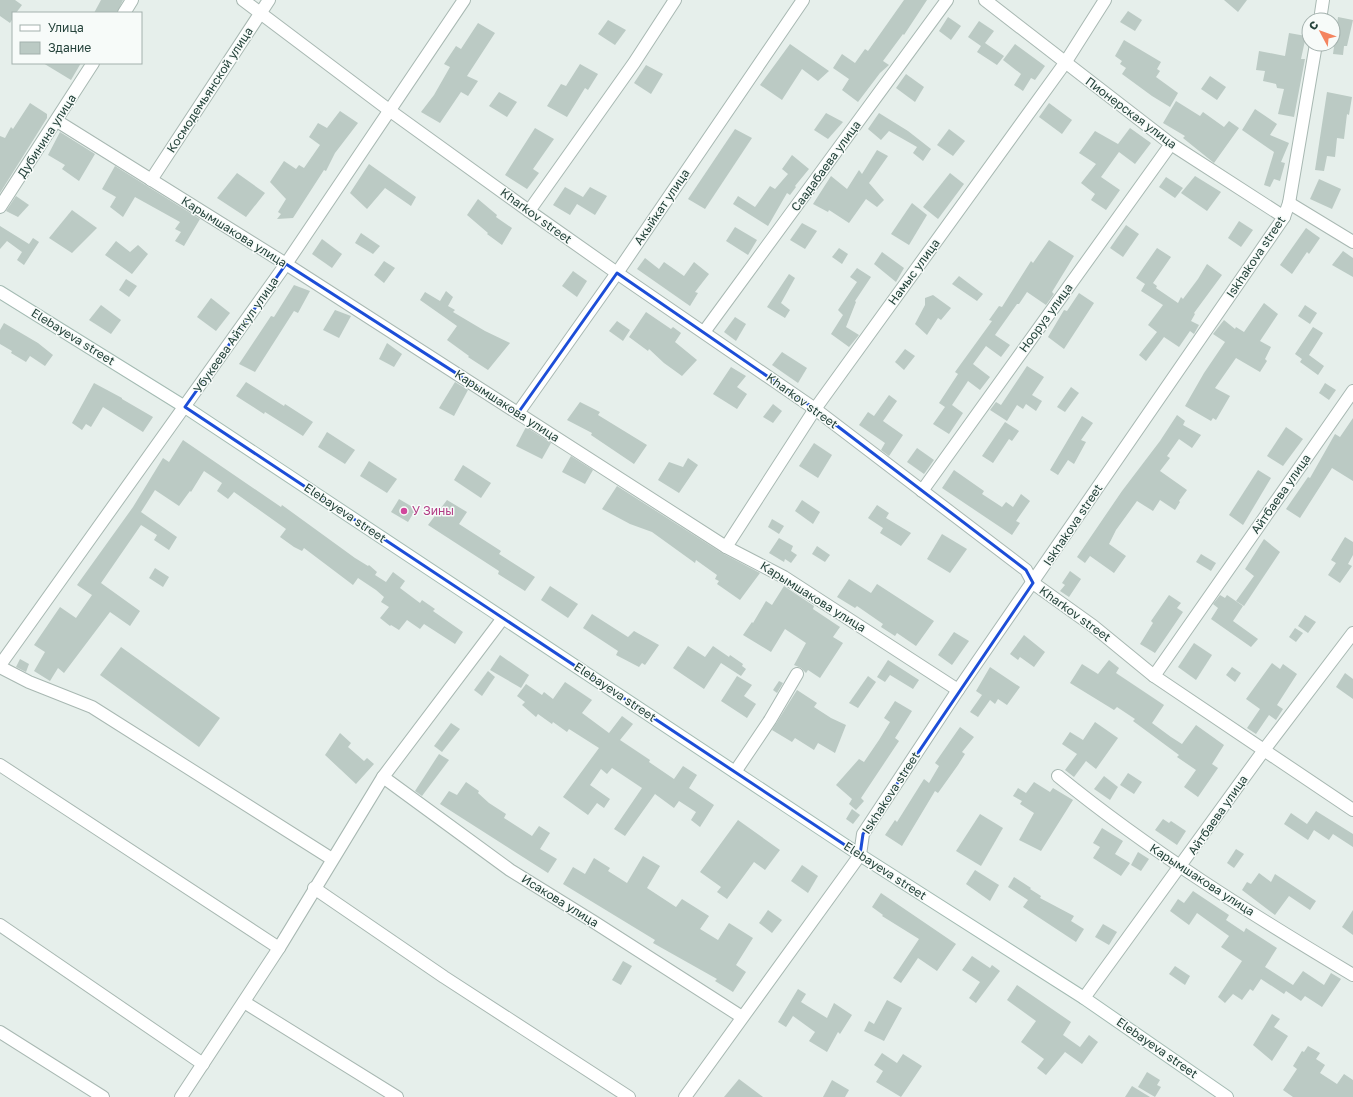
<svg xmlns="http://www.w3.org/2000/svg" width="1353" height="1097" font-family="'Golos Text',sans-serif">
  <rect width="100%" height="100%" fill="#e6efeb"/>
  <g fill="#bbcac4">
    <polygon points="0,0 15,0 22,5 16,13 13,13 13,18 10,23 0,16"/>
    <polygon points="101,0 123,0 117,13 94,13"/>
    <polygon points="904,0 927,0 904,35 903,34 883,61 889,65 880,73 858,102 842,90 849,79 833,68 842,54 855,63 865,49 868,51"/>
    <polygon points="1224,0 1247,0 1238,12"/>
    <polygon points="1128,11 1142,20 1135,31 1120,22"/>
    <polygon points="948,17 961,26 951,40 939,31"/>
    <polygon points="1338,17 1353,20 1347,46 1344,46 1343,55 1333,54"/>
    <polygon points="608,20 626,30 615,45 598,34"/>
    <polygon points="979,21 994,31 985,43 1004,56 997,65 977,52 981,46 968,37"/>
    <polygon points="478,23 495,33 467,76 478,81 468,96 461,92 440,123 421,112 434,95 450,67 444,64 456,46 461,49"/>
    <polygon points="1289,33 1306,36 1301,59 1305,59 1294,117 1278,114 1284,89 1277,88 1276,84 1263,81 1265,71 1256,70 1259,51 1285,56"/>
    <polygon points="1124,40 1161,62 1157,69 1160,71 1156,77 1178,93 1170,107 1152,96 1122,74 1126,68 1120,64 1122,61 1115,56"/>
    <polygon points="790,44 829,71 818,81 802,69 782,100 760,85"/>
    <polygon points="1015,44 1045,66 1035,80 1031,78 1023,91 1014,85 1021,74 1003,60"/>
    <polygon points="43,63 81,63 71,80"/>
    <polygon points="580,64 598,74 588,90 585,88 567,117 547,106 561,84 566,86"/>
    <polygon points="646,65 663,74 651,94 634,83"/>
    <polygon points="906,74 924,87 915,102 896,88"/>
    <polygon points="1210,76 1226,87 1217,100 1201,89"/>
    <polygon points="499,92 517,102 507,117 489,106"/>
    <polygon points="1327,92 1352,97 1349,115 1347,114 1344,139 1337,138 1335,157 1327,156 1324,171 1315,170"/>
    <polygon points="1176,101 1200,116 1203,112 1224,127 1229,121 1239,128 1214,163 1183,138 1185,136 1163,123"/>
    <polygon points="30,103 47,114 47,118 0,193 0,136 5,138 11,127 13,129"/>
    <polygon points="1049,103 1072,120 1062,134 1039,117"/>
    <polygon points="1255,109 1277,124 1270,135 1289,143 1281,162 1285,163 1280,181 1274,179 1270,187 1264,185 1274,152 1242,130"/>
    <polygon points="340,111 358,123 335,153 326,171 324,170 293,218 277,219 281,214 278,212 286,199 270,182 284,161 296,169 299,165 304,168 320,145 309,137 318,123 327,128"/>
    <polygon points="826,113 843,122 828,139 814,130"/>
    <polygon points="879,113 908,131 931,149 923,161 913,153 917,147 889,131 881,140 868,129"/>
    <polygon points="535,128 554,139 533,169 539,173 527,189 505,175"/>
    <polygon points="1130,128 1151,143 1135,164 1119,152 1101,177 1120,190 1106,210 1091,200 1095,194 1081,183 1096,164 1079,153 1095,131 1118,144"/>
    <polygon points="735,129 752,138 705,209 688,199"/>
    <polygon points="949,129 965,141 953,156 937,145"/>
    <polygon points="60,132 95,154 79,181 62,169 65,165 48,155"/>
    <polygon points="877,150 888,156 869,183 884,200 877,207 866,199 849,223 829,210 828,212 813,204 831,176 847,189 859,170 862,174"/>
    <polygon points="792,155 809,169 795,186 796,187 790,195 787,193 768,226 733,204 738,196 755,207 770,186 775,189 788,174 782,169"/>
    <polygon points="369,164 416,197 411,206 385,188 367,209 350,193"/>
    <polygon points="115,166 200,219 184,246 175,241 181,232 175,229 180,222 135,197 123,217 110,207 116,197 102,189"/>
    <polygon points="237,173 265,193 246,217 217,198"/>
    <polygon points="950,173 964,184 938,219 923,207"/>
    <polygon points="1195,176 1221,192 1207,211 1181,193"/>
    <polygon points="1166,177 1183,188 1175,198 1159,187"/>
    <polygon points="1319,179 1341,189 1332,209 1310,199"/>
    <polygon points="565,187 583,197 590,187 607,196 595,215 577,204 570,215 553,205"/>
    <polygon points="16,196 29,205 18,217 6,211"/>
    <polygon points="478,199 497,215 496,217 512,228 502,245 487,234 488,233 467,215"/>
    <polygon points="912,203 927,215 909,245 891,234"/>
    <polygon points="72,210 97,228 72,253 49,238"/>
    <polygon points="1239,221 1253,230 1241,247 1228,238"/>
    <polygon points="802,223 817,231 805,249 790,240"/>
    <polygon points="1126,225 1139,234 1123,257 1110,248"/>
    <polygon points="0,226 29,244 33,238 39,242 24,265 17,260 22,252 7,241 0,249"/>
    <polygon points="735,227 757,240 748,255 726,241"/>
    <polygon points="1306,228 1320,238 1309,254 1307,252 1292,274 1280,265"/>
    <polygon points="361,233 380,246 373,254 355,243"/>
    <polygon points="322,239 342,254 332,268 312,254"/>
    <polygon points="1049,240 1074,256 1052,292 1054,294 1046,305 1027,292 1019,304 1017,304 995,335 1010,345 1001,357 986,346 973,364 990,377 980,390 968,381 952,405 963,413 949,434 933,424 945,407 939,403 958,374 955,372 992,321 989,320 999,306 1002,307 1031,261 1033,263"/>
    <polygon points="116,241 130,252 138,245 148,254 132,274 105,255"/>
    <polygon points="839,248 848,254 842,264 832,257"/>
    <polygon points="1157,248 1171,257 1153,283 1157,286 1156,288 1178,303 1181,297 1183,299 1198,279 1207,264 1222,275 1194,313 1195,314 1191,321 1199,325 1194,334 1190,331 1179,347 1164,337 1146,361 1139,355 1157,332 1148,325 1163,305 1141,291 1145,284 1136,278"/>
    <polygon points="1343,251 1353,258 1353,277 1332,265"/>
    <polygon points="882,252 904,268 896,282 874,264"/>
    <polygon points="645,258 659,269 664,262 684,276 694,262 709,274 695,292 698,293 690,306 637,269"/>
    <polygon points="384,261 395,268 384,283 374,275"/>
    <polygon points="857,268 871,277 855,301 856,302 846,327 859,335 849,347 831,334 843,315 838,310 857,282 850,277"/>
    <polygon points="573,271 587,281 577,297 562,286"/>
    <polygon points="789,274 795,278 781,303 790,310 785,318 767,307"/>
    <polygon points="959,276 983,294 977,301 952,284"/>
    <polygon points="126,279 137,286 129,297 119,290"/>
    <polygon points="294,285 310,291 298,313 294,311 255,372 239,364 271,316 274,317"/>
    <polygon points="446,291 453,297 448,306 455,310 453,312 485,331 510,343 488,370 468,357 469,356 447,340 457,326 420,300 425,292 440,301"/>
    <polygon points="1079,293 1094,303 1064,349 1048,337 1064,310 1067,311"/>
    <polygon points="933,295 951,308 941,320 938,318 927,335 915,324 925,305 925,298"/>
    <polygon points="211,298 230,313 216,331 197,317"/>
    <polygon points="1264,303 1278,314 1260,341 1271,347 1265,359 1267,361 1260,372 1236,358 1215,388 1230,396 1216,420 1213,418 1211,421 1185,406 1204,373 1225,342 1213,334 1224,320 1235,329 1236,327 1244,332"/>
    <polygon points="101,305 121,320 111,334 89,320"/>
    <polygon points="1305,305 1317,313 1310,324 1298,316"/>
    <polygon points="335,310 351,316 339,338 323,330"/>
    <polygon points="646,312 671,329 673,327 681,333 675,342 697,360 682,376 664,363 649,349 648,351 629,337"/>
    <polygon points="735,317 746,324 736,341 724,332"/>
    <polygon points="617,321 630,330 623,341 609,331"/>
    <polygon points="4,323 38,343 53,355 45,366 30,356 26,362 11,353 12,351 0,344 0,330"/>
    <polygon points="1313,327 1323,333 1309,355 1324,366 1318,375 1300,362 1302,359 1295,354"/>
    <polygon points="387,343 402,354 394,367 379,359"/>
    <polygon points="905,349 915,356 904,370 895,362"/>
    <polygon points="782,352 807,368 798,383 772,365"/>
    <polygon points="1027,366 1044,377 1032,395 1042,401 1036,411 1026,404 1023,409 1017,405 1007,421 990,410 996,402 1001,405"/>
    <polygon points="731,367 746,376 737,387 747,394 737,409 713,394"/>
    <polygon points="246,382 284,406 285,404 313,422 303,436 265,412 264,414 236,396"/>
    <polygon points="455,382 468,390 454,416 439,408"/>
    <polygon points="94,383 122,398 122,399 153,417 143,432 103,407 91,427 86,424 82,430 72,423"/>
    <polygon points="1325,383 1336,390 1329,400 1319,393"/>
    <polygon points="1071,387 1079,393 1065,412 1057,407"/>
    <polygon points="889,395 897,401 883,421 903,435 889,456 881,450 885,443 859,425 868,412 874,416"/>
    <polygon points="580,402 600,412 598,415 647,445 634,464 591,435 592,433 567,420"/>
    <polygon points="773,404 782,411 773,423 763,417"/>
    <polygon points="1177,415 1185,421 1183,425 1201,435 1192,448 1179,439 1167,456 1170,458 1160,471 1187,490 1179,501 1180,502 1175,510 1160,500 1153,511 1137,501 1116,530 1109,544 1126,556 1114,573 1090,556 1085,563 1077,557 1122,491 1160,441"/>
    <polygon points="1082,416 1093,423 1081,440 1086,442 1074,464 1068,460 1058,475 1050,470"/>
    <polygon points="1353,418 1353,481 1332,468 1300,518 1286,509 1308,477 1310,478 1335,434 1340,437"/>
    <polygon points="1005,422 1019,431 1012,441 1009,439 993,463 982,456"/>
    <polygon points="526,427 551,443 542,459 516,446"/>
    <polygon points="1286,427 1303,439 1283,466 1267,456"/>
    <polygon points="327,432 355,450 345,464 318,447"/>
    <polygon points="183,440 281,507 282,505 355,558 368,566 369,565 377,572 375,575 386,582 393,572 405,581 400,588 420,603 422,600 435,609 433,611 463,632 455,644 424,624 420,629 407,620 399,630 391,625 390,626 380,618 389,607 381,602 384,597 376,590 358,578 353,585 304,548 302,551 294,547 280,537 286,529 234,492 228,499 217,491 222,483 204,471 191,492 190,491 179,506 155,490 141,512 177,537 169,550 154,540 157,535 141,525 101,583 140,611 130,626 110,612 64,673 58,668 50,681 34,671 45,652 34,645 60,607 76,618 92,595 77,585 133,507 163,458 169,462"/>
    <polygon points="814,443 832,455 818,478 799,466"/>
    <polygon points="917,448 934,460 924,474 907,462"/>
    <polygon points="571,456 593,470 585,484 562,472"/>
    <polygon points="688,458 698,465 679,493 658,480 669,462 683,467"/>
    <polygon points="369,461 397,479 387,493 360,476"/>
    <polygon points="463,465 491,483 481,498 454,480"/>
    <polygon points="954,470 984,491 982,494 1002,507 1006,502 1013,507 1021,494 1030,501 1016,521 1020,523 1012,535 942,488"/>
    <polygon points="1258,470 1271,478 1243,525 1229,515"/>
    <polygon points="617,486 722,553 760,573 740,600 717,584 719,581 715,579 717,575 696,560 695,563 652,532 630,524 602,509"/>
    <polygon points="399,499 416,509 408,522 391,512"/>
    <polygon points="447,500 467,512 459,524 501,551 499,554 535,577 525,591 498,574 499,571 428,525"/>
    <polygon points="802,500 820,512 813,524 795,511"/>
    <polygon points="877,505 889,513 886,518 911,533 901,546 880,533 883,528 868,518"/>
    <polygon points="772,519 784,526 779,534 768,527"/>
    <polygon points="942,534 967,549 950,573 927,559"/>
    <polygon points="1345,537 1353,542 1353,555 1348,564 1352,566 1340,583 1328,575 1336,563 1331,560"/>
    <polygon points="779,538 793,546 791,551 797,555 791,563 785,559 784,562 769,553"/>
    <polygon points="1264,539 1280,552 1244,606 1236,601 1254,576 1245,569"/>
    <polygon points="817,546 830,555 825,562 812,554"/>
    <polygon points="1201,554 1216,563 1211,571 1196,562"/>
    <polygon points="155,568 169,577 163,587 149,578"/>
    <polygon points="1070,571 1081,579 1069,597 1060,591 1065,585 1062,583"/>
    <polygon points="849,579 871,593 877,584 934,621 916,646 897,633 895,636 881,627 883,624 857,606 855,608 837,597"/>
    <polygon points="550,586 578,604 568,618 541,600"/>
    <polygon points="784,586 814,606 813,609 840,627 833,637 843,643 820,678 808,670 806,673 801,668 794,665 806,643 785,629 771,652 743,635 752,622 753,623 766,601 772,605"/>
    <polygon points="1169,595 1181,603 1177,608 1183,612 1155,653 1140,644 1153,623 1151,621"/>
    <polygon points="1220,595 1225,598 1227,595 1243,606 1233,621 1258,639 1251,647 1211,619 1218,608 1213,604"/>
    <polygon points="592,614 628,637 634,631 659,645 645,665 642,663 639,667 616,655 618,651 583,628"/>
    <polygon points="1305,615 1316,622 1308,633 1298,626"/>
    <polygon points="1295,628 1303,633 1296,642 1289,637"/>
    <polygon points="954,632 969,641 952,665 938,655"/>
    <polygon points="1024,635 1045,652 1034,667 1020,657 1018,660 1010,654"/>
    <polygon points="1194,643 1212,655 1196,680 1178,667"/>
    <polygon points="688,646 705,657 713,646 729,657 730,655 743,664 742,666 746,669 741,676 721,663 704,689 673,668"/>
    <polygon points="121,647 220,718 199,747 100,675"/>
    <polygon points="500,655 529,675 521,688 490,670"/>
    <polygon points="20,659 29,664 26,672 16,667"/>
    <polygon points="888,660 919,680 913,689 890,675 885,682 877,677"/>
    <polygon points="1109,660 1119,668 1116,673 1164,705 1152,723 1171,737 1182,744 1196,725 1224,745 1212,764 1218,768 1198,797 1184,787 1196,770 1177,757 1179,755 1133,721 1135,719 1117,707 1114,710 1070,683 1082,664 1098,674"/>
    <polygon points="1272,663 1280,669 1283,664 1297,674 1277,705 1283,709 1276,720 1269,715 1256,734 1247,728 1260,709 1246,699"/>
    <polygon points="990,667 1020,687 1007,705 998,699 995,704 990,700 978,717 970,712 982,695 976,691"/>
    <polygon points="1232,667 1241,673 1235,682 1226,675"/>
    <polygon points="488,671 495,677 482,696 474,690"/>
    <polygon points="1345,673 1353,679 1353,699 1336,687"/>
    <polygon points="737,676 752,685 744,696 756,704 747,718 721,701"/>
    <polygon points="868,676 876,682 858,708 849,703"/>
    <polygon points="779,681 783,683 777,693 773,690"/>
    <polygon points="565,682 592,700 582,713 609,733 622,716 633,724 620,740 650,760 649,762 674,779 683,766 697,775 689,788 714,805 700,827 691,820 696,812 679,801 674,808 655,794 625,836 614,829 642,788 612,768 607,774 601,769 590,785 610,799 604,808 597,803 588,815 563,797 599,748 569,729 567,732 553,722 552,724 538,714 536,717 522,705 525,702 517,696 526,684 542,695 544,692 553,699"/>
    <polygon points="797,690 817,703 814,707 831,718 846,725 835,753 818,743 814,750 795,738 792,742 772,730"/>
    <polygon points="895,701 912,711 895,738 899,741 861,798 864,801 856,810 849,804 852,799 836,785 859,759 864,762 879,740 890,722 884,718"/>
    <polygon points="1095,722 1118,738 1096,769 1086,761 1074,777 1065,770 1077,754 1062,744 1070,732 1083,740"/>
    <polygon points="451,723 460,729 442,752 434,746"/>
    <polygon points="960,727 974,737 962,752 965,754 958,765 938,793 935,791 902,846 885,835 895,820 897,822 924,779 929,783 939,766 935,763"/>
    <polygon points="340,733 351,743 348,747 364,761 367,758 374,764 356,784 325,755"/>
    <polygon points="439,754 449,760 422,796 415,791"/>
    <polygon points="1128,773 1142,782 1134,794 1120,785"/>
    <polygon points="1104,776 1118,787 1110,800 1094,789"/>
    <polygon points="466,782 479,791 478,793 489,803 506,814 504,818 532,836 539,826 550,833 540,849 557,859 548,873 440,804 449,791 457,795"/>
    <polygon points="1034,782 1050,792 1053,788 1073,800 1041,851 1019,840 1034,813 1020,804 1022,801 1013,796 1018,788 1026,793"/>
    <polygon points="852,809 860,815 853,824 846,819"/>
    <polygon points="1316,811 1353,834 1353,847 1333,834 1329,840 1314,830 1308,840 1284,824 1291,813 1307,824"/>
    <polygon points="980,814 1003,828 981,866 956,851"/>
    <polygon points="1163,819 1169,823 1171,821 1186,831 1177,845 1155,830"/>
    <polygon points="738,820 780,850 765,870 754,862 727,899 717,892 721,887 700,872"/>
    <polygon points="1102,828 1123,841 1115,854 1130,863 1121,876 1093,858 1100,847 1093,843"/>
    <polygon points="1236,849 1244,854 1234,868 1227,863"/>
    <polygon points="1138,852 1149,859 1141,871 1131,865"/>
    <polygon points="643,856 660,866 647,888 676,907 682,899 709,916 700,929 718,940 729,923 753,938 736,965 746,972 733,992 715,981 717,979 653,943 655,940 563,884 573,867 585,874 594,858 610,868 608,871 627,883"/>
    <polygon points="802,865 818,876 808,893 791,881"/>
    <polygon points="975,870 999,885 990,901 966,884"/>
    <polygon points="1259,873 1271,882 1275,874 1316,901 1310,910 1289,896 1275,915 1242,890 1247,882 1251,884"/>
    <polygon points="1014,877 1031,888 1030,889 1041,896 1040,898 1074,916 1071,921 1084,929 1076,942 1023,907 1028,900 1008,887"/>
    <polygon points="1193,891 1229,915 1226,920 1244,932 1246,928 1277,948 1265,967 1293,985 1303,971 1324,985 1331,973 1341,979 1322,1007 1305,996 1301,1001 1286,991 1284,994 1261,979 1253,991 1250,989 1242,1000 1233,994 1225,1003 1218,997 1242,961 1221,947 1229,936 1197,913 1189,925 1170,911 1178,899 1184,903"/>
    <polygon points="881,893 956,944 937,971 918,958 901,983 893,978 919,939 882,916 883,915 872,907"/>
    <polygon points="768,910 782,920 772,933 759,923"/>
    <polygon points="1353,910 1353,935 1342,927"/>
    <polygon points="1103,924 1117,932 1109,945 1095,937"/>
    <polygon points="972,956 990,968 992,965 1000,971 976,1003 969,998 980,982 962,970"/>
    <polygon points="623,961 632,966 621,985 612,980"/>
    <polygon points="1175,966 1190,976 1185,985 1169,974"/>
    <polygon points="1017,985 1071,1022 1063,1035 1080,1047 1089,1035 1098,1042 1082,1064 1065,1052 1046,1075 1037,1068 1044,1059 1021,1042 1036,1021 1007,1000"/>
    <polygon points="798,989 806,994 801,1002 827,1018 834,1003 852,1015 840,1034 838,1032 827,1052 809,1041 815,1032 793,1016 786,1027 778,1022"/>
    <polygon points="887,1000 902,1008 884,1041 864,1031 869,1021 874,1024"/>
    <polygon points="1272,1014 1280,1019 1274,1027 1288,1036 1272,1061 1253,1045"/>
    <polygon points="1308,1046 1320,1053 1316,1059 1325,1065 1320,1073 1337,1084 1344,1074 1353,1080 1353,1097 1293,1097 1283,1090 1297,1069 1293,1066 1302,1051 1304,1052"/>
    <polygon points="882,1053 897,1063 903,1054 922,1066 901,1097 876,1082 883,1071 874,1065"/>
    <polygon points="1147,1072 1160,1080 1157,1085 1161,1087 1155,1097 1138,1087"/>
    <polygon points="739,1079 763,1097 724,1097"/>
    <polygon points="832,1080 849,1090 845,1097 823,1097"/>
    <polygon points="1132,1086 1150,1097 1125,1097"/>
  </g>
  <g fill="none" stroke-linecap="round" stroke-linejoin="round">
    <defs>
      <g id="street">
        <polyline points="243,0 389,110 529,211 617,273 815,409 1026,570 1033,583 1093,626 1154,676 1353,810"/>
        <polyline points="985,0 1171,144 1284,217"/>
        <polyline points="124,13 132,0"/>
        <polyline points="1320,20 1323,0"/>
        <polyline points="57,121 286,264 726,547 784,577 958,690"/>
        <polyline points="151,180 269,0"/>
        <polyline points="1289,203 1353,242"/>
        <polyline points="0,207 93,63"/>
        <polyline points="529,211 634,63 675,0"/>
        <polyline points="704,332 947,0"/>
        <polyline points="518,413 617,273 803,0"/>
        <polyline points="922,491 1171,144"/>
        <polyline points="726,547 815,409 1065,63 1105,0"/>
        <polyline points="0,665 286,264 464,0"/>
        <polyline points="0,667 29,682 92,707 332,859"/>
        <polyline points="1154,676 1353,391"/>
        <polyline points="0,765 279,948"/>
        <polyline points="735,772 770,720 797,674"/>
        <path d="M1058,776C1150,851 1251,914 1353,975"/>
        <polyline points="383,777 510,870 594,922 742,1017"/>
        <polyline points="314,888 444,977 629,1097"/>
        <polyline points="0,925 203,1064"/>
        <polyline points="1084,998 1264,750 1353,633"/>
        <polyline points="244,1002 397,1097"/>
        <polyline points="0,1032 103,1097"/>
        <polyline points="181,1097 279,948 383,777 503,618"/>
        <polyline points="685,1097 860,855 863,834 958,690 1284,217 1289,203 1316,44"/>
      </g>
      <polyline id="secondary" points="0,292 185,407 860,855 1084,998 1227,1097"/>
    </defs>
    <use href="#street" stroke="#a8b8b2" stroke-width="14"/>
    <use href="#secondary" stroke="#a4bbb3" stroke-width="14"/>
    <use href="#street" stroke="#fff" stroke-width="12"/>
    <use href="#secondary" stroke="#fff" stroke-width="12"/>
  </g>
  <path fill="none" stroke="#1d4ed8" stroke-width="3" stroke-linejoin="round" d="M286,264L518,413L617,273L815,409L1026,570L1033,583L863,834L860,855L185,407Z"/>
  <circle fill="#d1479c" stroke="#f7fbf9" stroke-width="1.5" cx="404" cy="511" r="4"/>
  <g text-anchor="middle" stroke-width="3" stroke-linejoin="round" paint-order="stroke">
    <g font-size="12" fill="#24423a" stroke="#f7fbf9">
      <text transform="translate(210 90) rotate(-57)" y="4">Космодемьянской улица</text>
      <text transform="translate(1131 113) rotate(37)" y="4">Пионерская улица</text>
      <text transform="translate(47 136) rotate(-57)" y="4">Дубинина улица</text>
      <text transform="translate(826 166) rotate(-54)" y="4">Саадабаева улица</text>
      <text transform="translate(662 207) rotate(-56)" y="4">Акыйкат улица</text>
      <text transform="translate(536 216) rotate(36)" y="4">Kharkov street</text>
      <text transform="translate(234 232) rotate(32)" y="4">Карымшакова улица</text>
      <text transform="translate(1256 257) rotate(-56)" y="4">Iskhakova street</text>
      <text transform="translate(914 272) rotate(-54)" y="4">Намыс улица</text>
      <text transform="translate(1046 318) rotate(-54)" y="4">Нооруз улица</text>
      <text transform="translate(236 335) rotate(-55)" y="4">Убукеева Айткул улица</text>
      <text transform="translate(73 337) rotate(32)" y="4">Elebayeva street</text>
      <text transform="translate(802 401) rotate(36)" y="4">Kharkov street</text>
      <text transform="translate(507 406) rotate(33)" y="4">Карымшакова улица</text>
      <text transform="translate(1281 494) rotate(-55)" y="4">Айтбаева улица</text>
      <text transform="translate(345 513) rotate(34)" y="4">Elebayeva street</text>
      <text transform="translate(1073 525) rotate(-56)" y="4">Iskhakova street</text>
      <text transform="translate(813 597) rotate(32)" y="4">Карымшакова улица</text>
      <text transform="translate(1075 614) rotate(36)" y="4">Kharkov street</text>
      <text transform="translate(615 692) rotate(34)" y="4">Elebayeva street</text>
      <text transform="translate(891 793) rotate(-57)" y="4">Iskhakova street</text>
      <text transform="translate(1218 815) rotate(-55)" y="4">Айтбаева улица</text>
      <text transform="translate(885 871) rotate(33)" y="4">Elebayeva street</text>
      <text transform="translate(1202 880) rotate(33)" y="4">Карымшакова улица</text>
      <text transform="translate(560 901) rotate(32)" y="4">Исакова улица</text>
      <text transform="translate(1157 1048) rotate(35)" y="4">Elebayeva street</text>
    </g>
    <g font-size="12" fill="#b23c85" stroke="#f7fbf9" text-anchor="start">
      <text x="412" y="515">У Зины</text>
    </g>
  </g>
  <rect x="12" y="12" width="130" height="52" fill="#f7fbf9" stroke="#a3b1ad"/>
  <rect x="20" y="25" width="20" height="6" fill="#ffffff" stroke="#a3b1ad"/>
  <text x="48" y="32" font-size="12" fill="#24423a">Улица</text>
  <rect x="20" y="42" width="20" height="12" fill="#bbcac4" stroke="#a3b1ad"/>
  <text x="48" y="52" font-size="12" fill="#24423a">Здание</text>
  <g transform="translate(1321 32) rotate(311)"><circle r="19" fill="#f7fbf9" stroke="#a3b1ad"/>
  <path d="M0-3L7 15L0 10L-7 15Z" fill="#f4845f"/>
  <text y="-6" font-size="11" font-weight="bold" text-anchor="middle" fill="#24423a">С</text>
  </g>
</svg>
